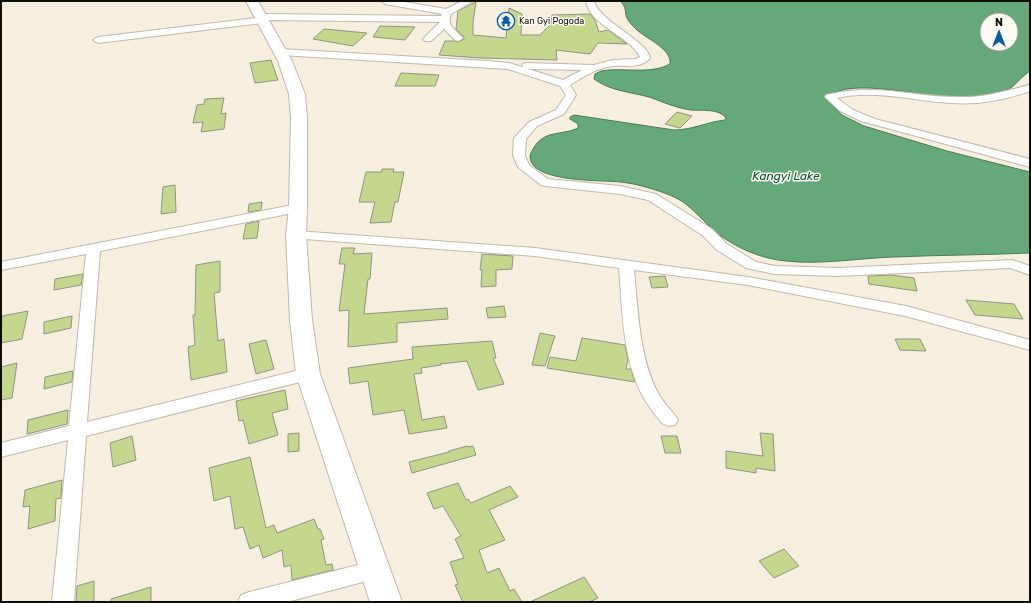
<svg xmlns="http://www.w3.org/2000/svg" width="1031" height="603" font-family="Rubik,sans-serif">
  <rect width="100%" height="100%" fill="#f6eede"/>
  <path fill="#65a879" stroke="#4b7a57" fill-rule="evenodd" d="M620,1H1030V71C1019,78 1014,89 1001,93C982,100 959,98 940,96C918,95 838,76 828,100L842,115L864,126L947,151L1030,172V253C985,255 940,255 894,257C860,258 821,265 786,261C762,259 736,248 717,233C706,224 697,213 686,204C674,195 656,190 642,186C635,184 628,183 621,182C603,180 531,183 530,157C530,154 532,151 533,149C544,129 562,136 578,128V124L570,119V117L574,115L674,130C692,130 707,122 725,120L726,118C719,108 701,111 691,110C676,108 663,102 649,97C631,92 610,91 594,79L595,74L601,71C623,67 650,75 670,64C672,49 647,39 637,30C633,26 627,21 626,15C625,8 625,6 620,1ZM987,20H1011V44H987Z"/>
  <g fill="#c5d68d" stroke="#909485">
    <polygon points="476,2 473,22 473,35 506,38 509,8 522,14 521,35 540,35 551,24 552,15 590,14 595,20 599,32 608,30 627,44 598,43 590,54 556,50 557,60 480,58 439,55 445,41 453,41 458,42 464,39 464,37 456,29 458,11"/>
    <polygon points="380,26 415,27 405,40 373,37"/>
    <polygon points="324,29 367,33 353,46 313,39"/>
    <polygon points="271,60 278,80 255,83 250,63"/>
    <polygon points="401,73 439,75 435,86 395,86"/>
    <polygon points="224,98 221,114 226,113 224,129 201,132 203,122 193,123 197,105 204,104 205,99"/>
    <polygon points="677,112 692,116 680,128 665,124"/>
    <polygon points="382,169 394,169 393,172 404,172 398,202 395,202 391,222 370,223 375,202 359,202 366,172 382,172"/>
    <polygon points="175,185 176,212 161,214 163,187"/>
    <polygon points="262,202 261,210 248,212 249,204"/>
    <polygon points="259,221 257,238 243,239 246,224"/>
    <polygon points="342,248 355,248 353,254 372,253 370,279 368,279 364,314 447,308 448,319 397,323 397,342 348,347 349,310 339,311 345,264 339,264"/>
    <polygon points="482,254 513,256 512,269 496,270 496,286 481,287 482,270 480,270"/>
    <polygon points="220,261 220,292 214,293 218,341 224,339 227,372 191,380 188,347 195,345 193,315 195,315 196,265"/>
    <polygon points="83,274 81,285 54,290 55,279"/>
    <polygon points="891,275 914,278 917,291 869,284 868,276"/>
    <polygon points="665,276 668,287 652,288 649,277"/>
    <polygon points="966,300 1014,304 1023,319 975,315"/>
    <polygon points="504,306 506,317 488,318 486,308"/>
    <polygon points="28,311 22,339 1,343 2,316"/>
    <polygon points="72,316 71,328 44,334 44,322"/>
    <polygon points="540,333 555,336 545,366 532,365"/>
    <polygon points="582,338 625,345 628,359 626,369 631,369 635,382 547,368 550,357 576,361"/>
    <polygon points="895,339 920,339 926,351 900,350"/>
    <polygon points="266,340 274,369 256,374 249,344"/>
    <polygon points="492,341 496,358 493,358 504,384 478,390 467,361 440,364 441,365 421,368 422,373 414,374 422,420 444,416 447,428 409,434 404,410 373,415 368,381 350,384 348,368 413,359 412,347"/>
    <polygon points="17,363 12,398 1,400 1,367"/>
    <polygon points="73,371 72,382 44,389 45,377"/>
    <polygon points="285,390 288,409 272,413 278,435 249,444 243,420 239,421 236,401"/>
    <polygon points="68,410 67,424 27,434 28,420"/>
    <polygon points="299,433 299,451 288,452 288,434"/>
    <polygon points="760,433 773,434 775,471 756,468 756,473 726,468 726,451 763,456"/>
    <polygon points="132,436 136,460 113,467 110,443"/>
    <polygon points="661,436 677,436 681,453 665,453"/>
    <polygon points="467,446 467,447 473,446 476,455 412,473 409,462 449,452 449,451"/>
    <polygon points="250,457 266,528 274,525 277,533 314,519 318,529 320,529 324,539 321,540 326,565 332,564 333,570 292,580 291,565 284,567 282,550 263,558 259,545 250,549 243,527 235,529 230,496 214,501 209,468"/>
    <polygon points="62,480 61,498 56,499 55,521 28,529 30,506 23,507 25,490"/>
    <polygon points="458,483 466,500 468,499 471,503 510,486 518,497 489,510 505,540 479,550 487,573 499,568 510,591 514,589 522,602 463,602 455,585 458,584 450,562 464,558 455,539 461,536 443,506 434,509 427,493"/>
    <polygon points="784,549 799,566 774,578 759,561"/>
    <polygon points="584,577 598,598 589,602 530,602"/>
    <polygon points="94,581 94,602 76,602 77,586"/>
    <polygon points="151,587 151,602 111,602 111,599"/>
  </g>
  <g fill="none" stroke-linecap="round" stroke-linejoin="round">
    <defs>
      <g id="minor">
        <path d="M381,1H399L446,9L462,1H473L451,14C446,26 456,30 463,38L458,41L455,40L444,29L431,41H425L423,39L440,22L266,20L262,23L98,43L93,40L98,37L257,18L258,15L261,14L441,16L442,14L385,4Z"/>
        <path d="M586,1H594C598,20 649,42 650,58C641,69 626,65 614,66C598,67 583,77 570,85L576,95L564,114L537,126L526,139L525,155L529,165L548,179L620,186L656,194L712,229L727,244L756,262L775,266L838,268L1012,260L1030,266V275L1010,268L838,276L775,274L746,268L717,250L702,235L648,200L620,194L545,186L541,185L518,167L513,155L514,138L529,122L556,110L566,95L560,86L508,69L281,55L276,52L281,49L488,61L509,63L522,67L523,64L526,63L594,65L612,60L635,59L640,57C629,35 590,26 586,1ZM528,69L582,70L563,80Z"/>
        <path d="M1030,85V91C1005,100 978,105 951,103C913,101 875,89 837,98L853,110L875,119L1030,159V167L861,121L840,111L825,97L826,95C878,82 914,98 964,97C987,97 1008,90 1030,85Z"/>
        <polygon points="298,204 303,205 304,208 303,211 100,251 87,422 308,368 314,370 316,374 314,378 308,380 86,436 74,602 52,602 68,440 1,457 1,443 69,426 86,254 1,270 1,262"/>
        <path d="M296,231L535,248L748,277L906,306L1030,340V350L905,316L748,285L634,270C638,309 639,358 658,393C663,403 672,410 678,420L675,425C664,428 660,421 654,413C622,373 623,316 619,268L535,256L291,238L289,235L291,232Z"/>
        <polygon points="374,561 381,564 384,570 381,576 374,579 287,602 238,602 241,595 249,592"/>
      </g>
      <polygon id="trunk" points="246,1 258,1 292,61 305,94 307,118 307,208 306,235 312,320 320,374 402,602 370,602 296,374 290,320 286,235 289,208 291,118 289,94 278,61"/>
    </defs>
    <use href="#minor" stroke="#c0b9a9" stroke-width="2"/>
    <use href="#trunk" stroke="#c0b9a9" stroke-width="2"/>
    <use href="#minor" fill="#fff" fill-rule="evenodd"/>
    <use href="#trunk" fill="#fff" fill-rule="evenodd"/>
  </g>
  <defs>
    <symbol id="temple-ring" viewBox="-11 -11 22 22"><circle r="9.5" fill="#fffcf5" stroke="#025caa" stroke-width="1.5"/><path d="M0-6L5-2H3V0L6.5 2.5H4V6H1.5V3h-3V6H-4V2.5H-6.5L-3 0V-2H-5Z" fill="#025caa"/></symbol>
  </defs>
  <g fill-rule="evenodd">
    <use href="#temple-ring" x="496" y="11" width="20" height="20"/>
  </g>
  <g text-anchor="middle" stroke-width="3" stroke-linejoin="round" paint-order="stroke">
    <g font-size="9" fill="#0f0d08" stroke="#fffcf5" text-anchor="start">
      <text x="519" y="24">Kan Gyi Pogoda</text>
    </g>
    <g font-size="12" font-style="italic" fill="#04572c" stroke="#fffcf5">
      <text x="786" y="180">Kangyi Lake</text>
    </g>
  </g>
  <rect width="1031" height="603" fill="none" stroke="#0f0d08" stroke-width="4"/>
  <g transform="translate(999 32)"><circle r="19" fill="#fffcf5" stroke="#9f9c96"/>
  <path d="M0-3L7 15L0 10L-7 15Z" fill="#025caa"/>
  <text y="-6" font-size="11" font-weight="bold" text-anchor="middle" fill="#0f0d08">N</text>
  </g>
</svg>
